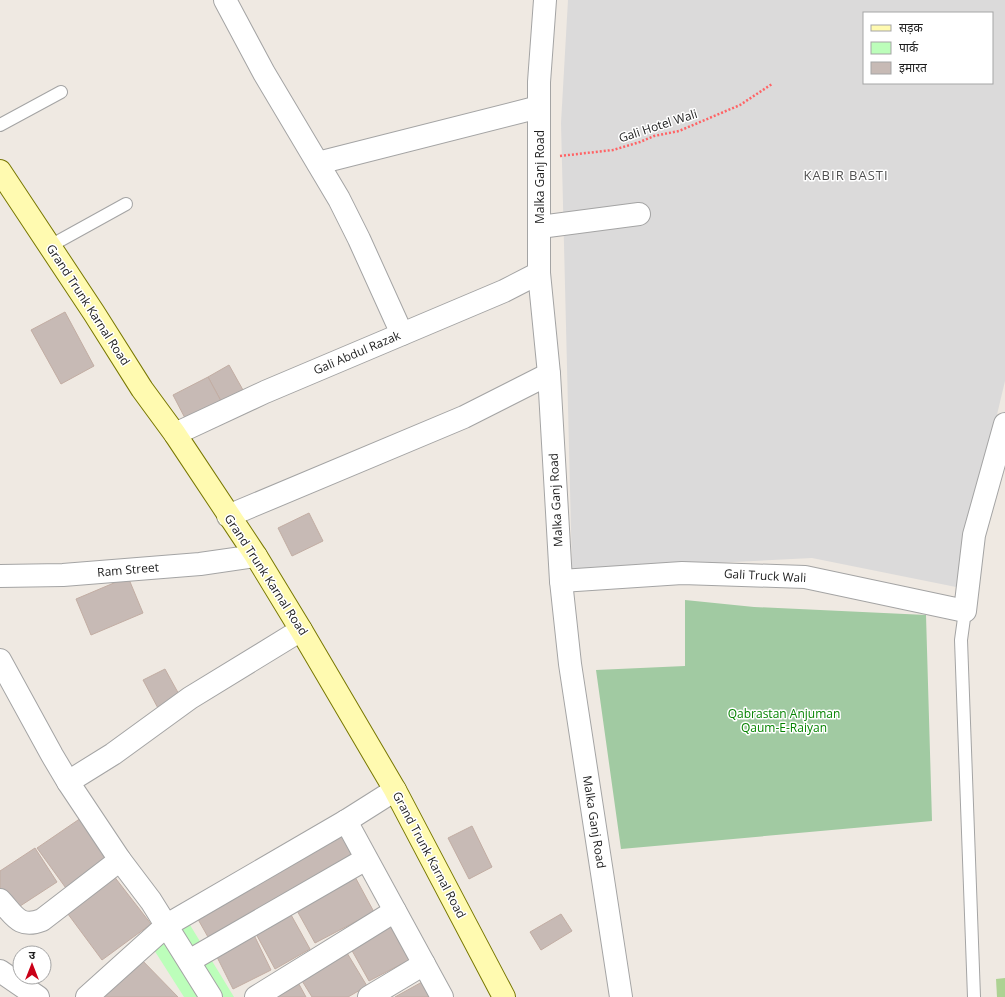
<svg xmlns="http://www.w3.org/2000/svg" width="1005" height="997" font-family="'Open Sans','Noto Sans Devanagari',sans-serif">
  <rect width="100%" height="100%" fill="#efe9e2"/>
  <path fill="#dbdada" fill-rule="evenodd" d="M568,0H1005V381L956,587L812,558L572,570L561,123ZM864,13H992V83H864Z"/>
  <polygon fill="#add293" points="1005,978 1005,997 997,997 996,979"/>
  <polygon fill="#a1caa2" points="685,600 754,607 926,615 932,821 621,849 596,670 685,666"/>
  <polygon fill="#bcfeba" points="190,925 234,997 184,997 149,942"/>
  <g fill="#c7bab5" stroke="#c2ada3">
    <polygon points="65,312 94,366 61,384 31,330"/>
    <polygon points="229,365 243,390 221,401 208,377"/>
    <polygon points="208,377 221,401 186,420 173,395"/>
    <polygon points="309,513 323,541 292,556 278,528"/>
    <polygon points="128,577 143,613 91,635 76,599"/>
    <polygon points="165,669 181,698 159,710 143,680"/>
    <polygon points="81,818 111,861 68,891 37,848"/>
    <polygon points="472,826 492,867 469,879 448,838"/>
    <polygon points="347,832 359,855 208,937 195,914"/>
    <polygon points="35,848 57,882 14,910 0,889 0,871"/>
    <polygon points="113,875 151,924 102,960 65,910"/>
    <polygon points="354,875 374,912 315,943 295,907"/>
    <polygon points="290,913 310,949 275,969 255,932"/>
    <polygon points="561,914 572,931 541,950 530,932"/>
    <polygon points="389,924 409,960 369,981 350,947"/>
    <polygon points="254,935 271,970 233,989 215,953"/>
    <polygon points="344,948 367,986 348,997 312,997 299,976"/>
    <polygon points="138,956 178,997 102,997"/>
    <polygon points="295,977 306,997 261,997"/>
    <polygon points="422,982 430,997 395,997"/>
  </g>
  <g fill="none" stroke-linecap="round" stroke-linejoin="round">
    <defs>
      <g id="service">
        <polyline points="0,125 61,92"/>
        <polyline points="50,246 126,204"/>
        <polyline points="965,611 961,640 974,997"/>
      </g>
      <g id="minor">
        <polyline points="225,0 264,73 339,199 359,239 402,334"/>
        <polyline points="318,163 539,107"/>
        <polyline points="540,227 639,214"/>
        <polyline points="175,434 265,392 504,291 539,273"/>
        <polyline points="228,516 464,417 549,374"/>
        <polyline points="0,576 63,575 200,564 256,556"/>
        <polyline points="561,581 682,573 805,577 965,611 974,535 1005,424"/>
        <polyline points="0,660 52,755 68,782 120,860 151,901 211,997"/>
        <polyline points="68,782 113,754 190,698 301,630"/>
        <polyline points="346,821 442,997"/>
        <path d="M0,900C14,915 19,929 42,920L120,860"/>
        <polyline points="189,961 366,859"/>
        <polyline points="0,971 38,997"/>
        <polyline points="87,997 167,925 346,821 395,790"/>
        <polyline points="256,997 395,911"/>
        <polyline points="369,997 424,964"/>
      </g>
      <polyline id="tertiary" points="545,0 539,82 539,273 549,374 561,581 570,664 621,997"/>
      <polyline id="secondary" points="0,171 94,313 142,389 175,434 256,556 301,630 395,790 504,997"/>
    </defs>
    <use href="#service" stroke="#a4a4a4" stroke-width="14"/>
    <use href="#minor" stroke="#a4a4a4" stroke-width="24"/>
    <use href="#tertiary" stroke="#a4a4a4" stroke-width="24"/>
    <use href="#secondary" stroke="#787700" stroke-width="24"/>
    <polyline stroke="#ff6365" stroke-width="2.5" stroke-dasharray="2 2" stroke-linecap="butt" points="560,156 613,150 640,142 654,136 679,131 740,105 772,84"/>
    <use href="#service" stroke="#fff" stroke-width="12"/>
    <use href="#minor" stroke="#fff" stroke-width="22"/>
    <use href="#tertiary" stroke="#fff" stroke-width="22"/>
    <use href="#secondary" stroke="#fffab0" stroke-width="22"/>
  </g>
  <g text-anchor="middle" stroke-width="3" stroke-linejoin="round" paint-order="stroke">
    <g font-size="12" fill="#1d1d1d" stroke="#fff">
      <text transform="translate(658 126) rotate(-18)" y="4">Gali Hotel Wali</text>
      <text transform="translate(540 177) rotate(-90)" y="4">Malka Ganj Road</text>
      <text transform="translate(88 305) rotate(57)" y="4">Grand Trunk Karnal Road</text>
      <text transform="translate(357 353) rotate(-23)" y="4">Gali Abdul Razak</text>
      <text transform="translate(556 500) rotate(-93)" y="4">Malka Ganj Road</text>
      <text transform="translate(128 570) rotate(-5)" y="4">Ram Street</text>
      <text transform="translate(266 575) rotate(57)" y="4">Grand Trunk Karnal Road</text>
      <text transform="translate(765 576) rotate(3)" y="4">Gali Truck Wali</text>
      <text transform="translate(594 822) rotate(81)" y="4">Malka Ganj Road</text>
      <text transform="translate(429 855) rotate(62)" y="4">Grand Trunk Karnal Road</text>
    </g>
    <g font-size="12" fill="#068402" stroke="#fff">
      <text x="784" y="718">Qabrastan Anjuman<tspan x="784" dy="14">Qaum-E-Raiyan</tspan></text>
    </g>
    <g font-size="13" letter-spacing="1" fill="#505050" stroke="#fff">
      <text x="846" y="180">KABIR BASTI</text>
    </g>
  </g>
  <rect x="863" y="12" width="130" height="72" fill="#ffffff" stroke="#a5a5a5"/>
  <rect x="871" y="25" width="20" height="6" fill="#fffab0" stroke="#a5a5a5"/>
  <text x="899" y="32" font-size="12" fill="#1d1d1d">सड़क</text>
  <rect x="871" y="42" width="20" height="12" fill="#bcfeba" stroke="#a5a5a5"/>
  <text x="899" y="52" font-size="12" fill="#1d1d1d">पार्क</text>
  <rect x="871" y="62" width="20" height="12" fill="#c7bab5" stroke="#a5a5a5"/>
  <text x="899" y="72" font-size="12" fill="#1d1d1d">इमारत</text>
  <g transform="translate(32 965)"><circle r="19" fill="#ffffff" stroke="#a5a5a5"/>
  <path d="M0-3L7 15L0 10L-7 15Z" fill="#ca0018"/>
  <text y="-6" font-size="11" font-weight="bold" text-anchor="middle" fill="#1d1d1d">उ</text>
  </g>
</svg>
